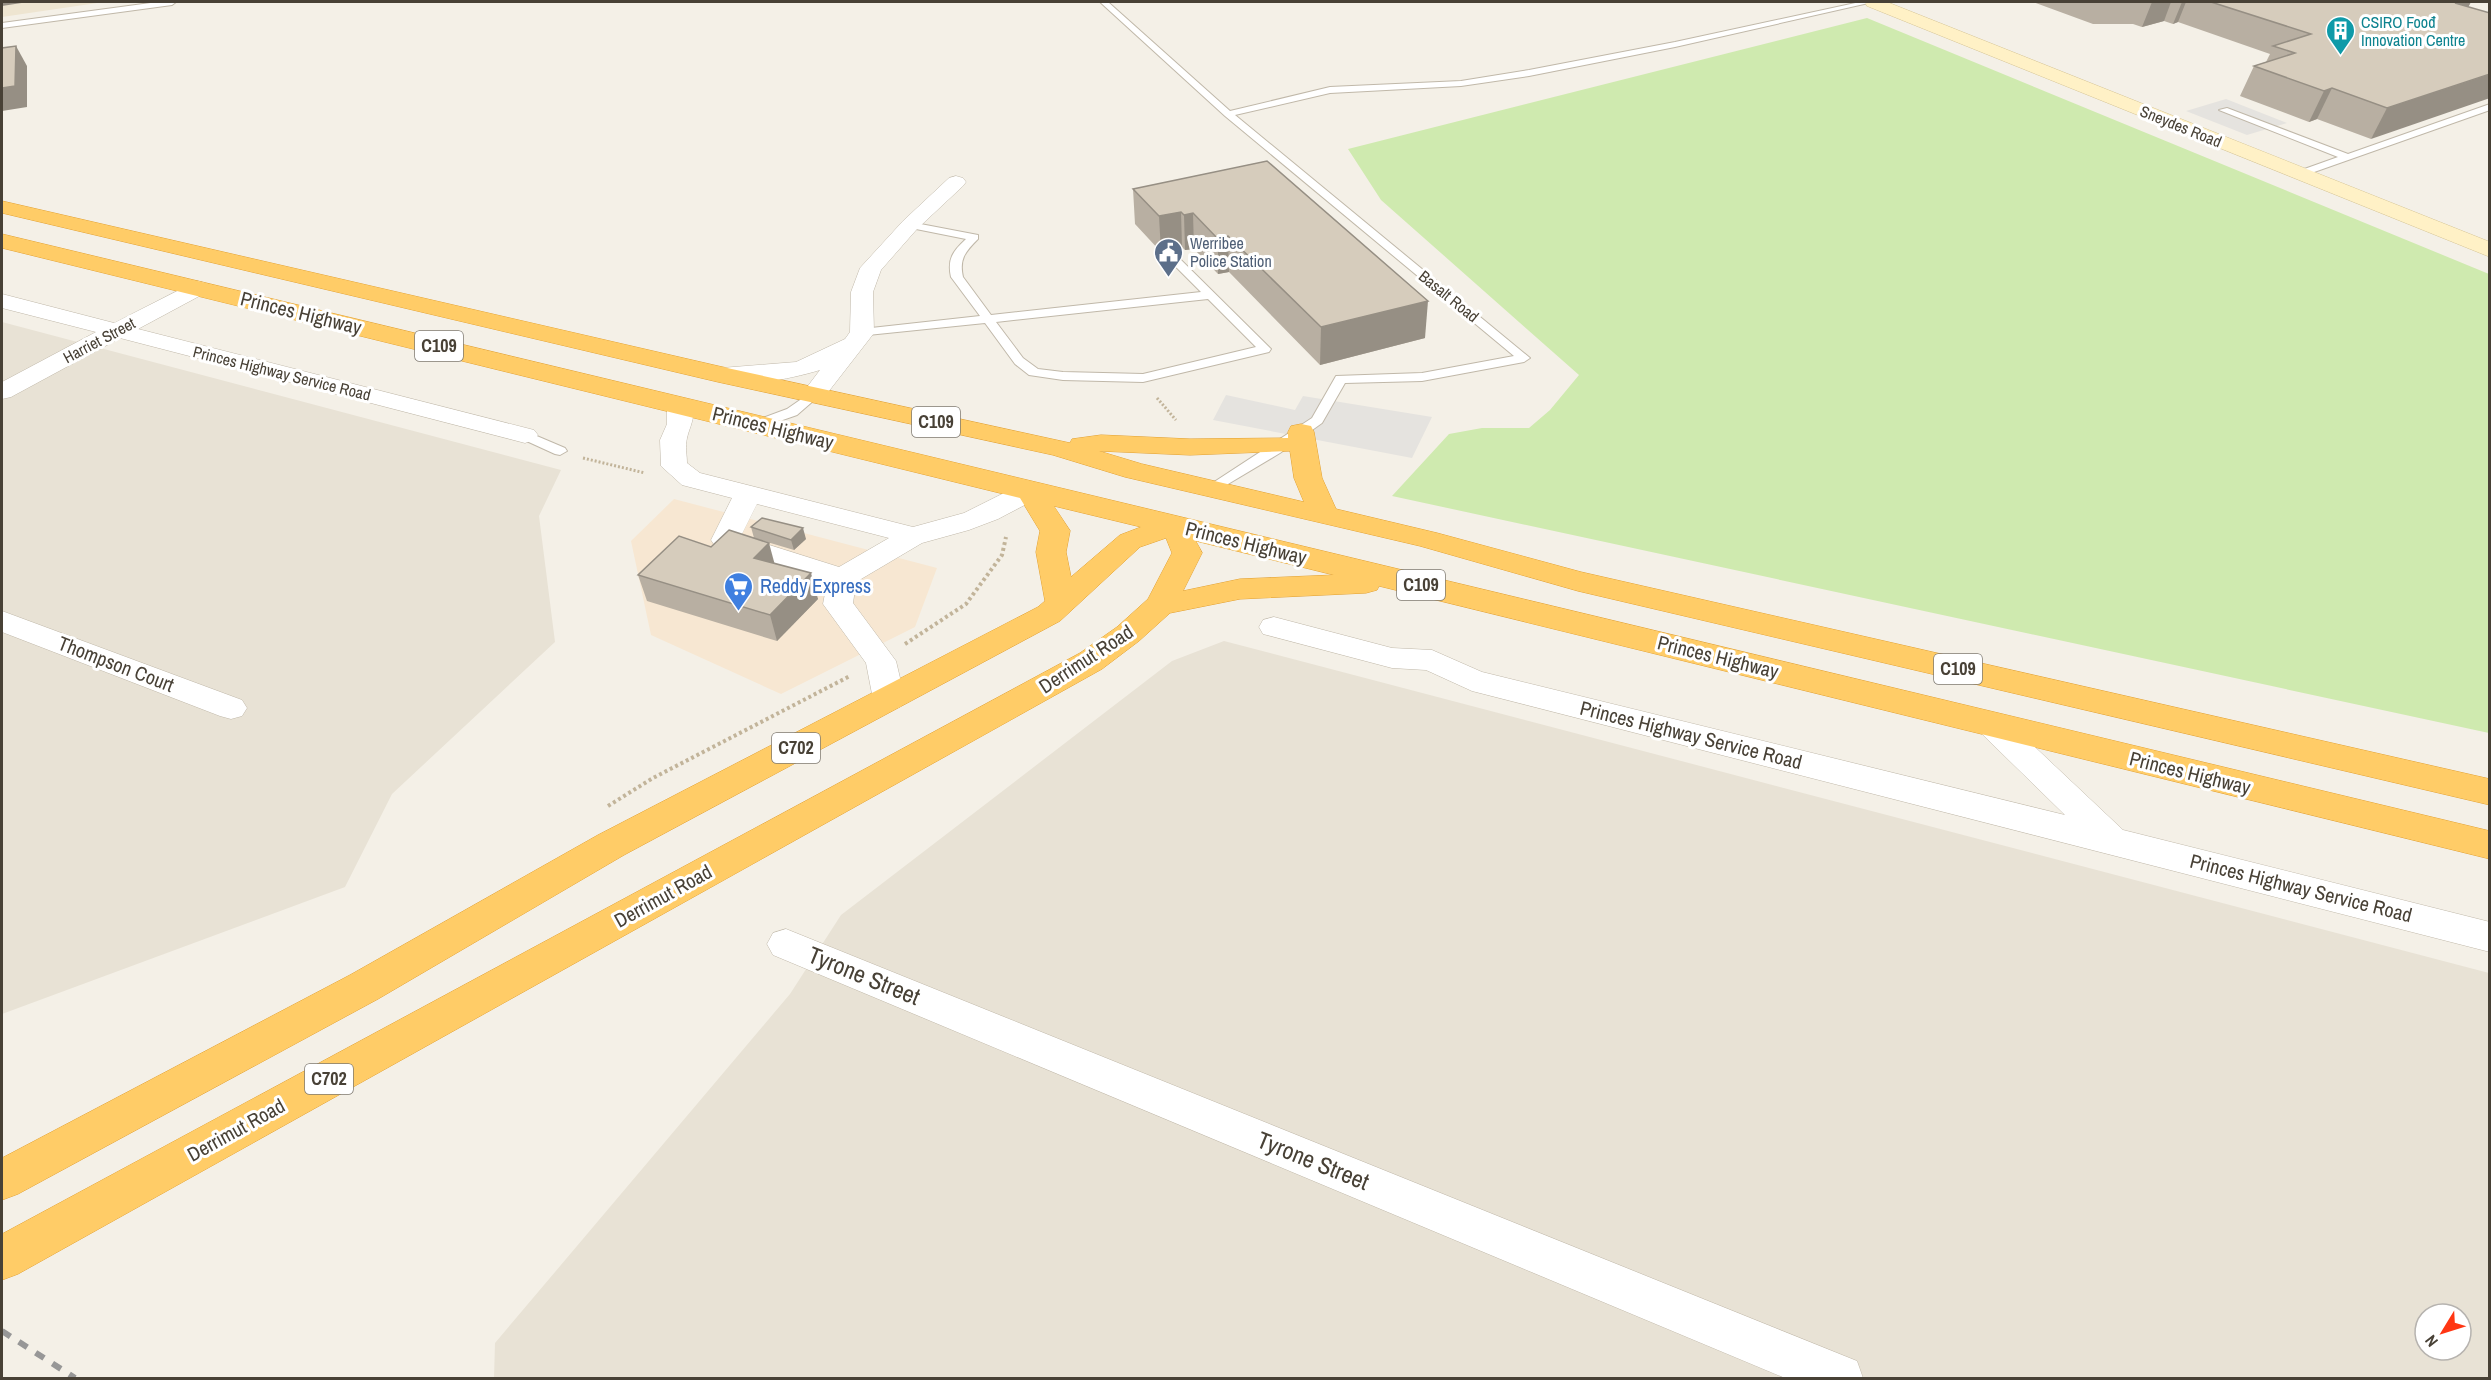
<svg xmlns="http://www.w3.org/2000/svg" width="2491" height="1380" font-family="'Archivo Narrow',sans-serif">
  <rect width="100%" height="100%" fill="#f4f0e7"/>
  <g fill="#e8e2d5" fill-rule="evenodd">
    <polygon points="2,322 561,470 539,516 555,642 392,794 345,887 2,1014"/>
    <path d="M1224,641L2489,973V1378H494L495,1343L790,994L841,915L1172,661ZM2425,1314H2461V1350H2425Z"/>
  </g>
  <polygon fill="#f7e7d2" points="674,499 937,568 915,627 781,694 651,635 631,541"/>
  <polygon fill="#eee5d1" points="2,2 104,2 2,17"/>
  <polygon fill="#cfeaaf" points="1867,18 2489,274 2489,733 1392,496 1449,434 1482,428 1529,428 1550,410 1579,375 1381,200 1348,149"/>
  <g fill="#e5e3df">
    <polygon points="2226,99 2287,123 2247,135 2186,111"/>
    <polygon points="1226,395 1295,410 1303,396 1432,417 1412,458 1213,420"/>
  </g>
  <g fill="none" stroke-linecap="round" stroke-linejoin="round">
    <defs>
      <g id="lane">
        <polygon points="158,2 176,2 172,5 2,28 2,23"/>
        <polygon points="1100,2 1108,2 1230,111 1330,87 1461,81 1529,70 1675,42 1860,2 1873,2 1675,47 1529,76 1461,86 1330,93 1235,115 1530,358 1524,362 1422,381 1345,383 1322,423 1280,453 1213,493 1206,489 1208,486 1312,418 1336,376 1422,373 1514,356 1225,116"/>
        <polygon points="2490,104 2490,110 2300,177 2295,174 2296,172 2338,157 2219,110 2227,108 2348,154"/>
        <path d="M910,222L978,235V239C965,252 959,259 963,277L991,315L1201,292L1167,258V254H1175L1271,349L1269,352L1143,382L1063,380L1029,375L1015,364L985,323L858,336L856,333L862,329L980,316L951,277C947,259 953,251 966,239L906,227L904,225ZM1208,299L1256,347L1143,374L1063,372L1038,369L1023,358L996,322Z"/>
        <polygon points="813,391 820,395 797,415 757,429 750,425 752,422 787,409"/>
        <polygon points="525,431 565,448 567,451 560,455 555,454 520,438 518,435"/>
      </g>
      <g id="street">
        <path d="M956,176L963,178L966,182L963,186L917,229L881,270L873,292L874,333L822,400L813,402L804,400L801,395L820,370C787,380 743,388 709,379L706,374L709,369L796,362L845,339L850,332L851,292L860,268L903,221L949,178Z"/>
        <polygon points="197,281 205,283 208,288 205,293 138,329 534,430 538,435 534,440 525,443 120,338 11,397 2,399 2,382 96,332 2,308 2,294 114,323"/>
        <path d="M680,398L689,401C698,414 690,425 687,438C685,446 687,456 687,463L700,473L913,527L964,513L1020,485L1030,483L1040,485L1044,491L1040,497L998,519L969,530L922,543L856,582L853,603L896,661L905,699L900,707L889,710L878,707L873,699L866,663L823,604L827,583L715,546L711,540L732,498L682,485L661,466L660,440L667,424V406L671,401ZM757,504L889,538L839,567L741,536Z"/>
        <polygon points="2,611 242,700 247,708 242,716 231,719 220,716 2,632"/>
        <polygon points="1274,617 1392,648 1432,650 1482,672 2065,815 1981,733 1976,725 1981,717 1992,714 2003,717 2123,830 2490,922 2490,952 1472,691 1426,670 1392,668 1263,634 1259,627 1263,620"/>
        <polygon points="786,929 1857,1361 1863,1378 1785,1378 773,955 767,944 773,933"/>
      </g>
      <polygon id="secondary" points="1865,2 1887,2 2490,242 2490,257 1867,6"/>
      <g id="highway">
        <path d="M2,201L718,366L1070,443L1072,439L1101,435L1190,439L1288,438V432L1291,426L1301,424L1311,426L1314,432L1322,478L1336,509L1437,533L1581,572L2490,779V805L1578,591L1420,546L1125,477L1053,455L718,382L2,213ZM1099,451L1190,455L1290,451L1294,478L1304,502L1142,464Z"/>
        <path d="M2,234L2490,831V859L1379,586L1377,590L1366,593L1240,599L1170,613L1139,641L1102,669L18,1274L2,1280V1234L1080,653L1117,627L1148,599L1172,553L1166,538L1140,547L1060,621L624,855L378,999L18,1194L2,1200V1158L350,975L598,835L1038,607L1045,601L1036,552L1040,531L1020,498L2,248ZM1054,506L1141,527L1120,535L1071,577L1066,552L1070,531ZM1196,541L1334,575L1240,579L1183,591L1202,553Z"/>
      </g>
    </defs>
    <use href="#lane" stroke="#c0b8a9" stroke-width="2"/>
    <use href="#street" stroke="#c0b8a9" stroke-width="1"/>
    <use href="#secondary" stroke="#d6c596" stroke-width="1"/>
    <use href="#highway" stroke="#e2a133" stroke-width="1"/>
    <g stroke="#c2b49a" stroke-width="3" stroke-dasharray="2 2" stroke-linecap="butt">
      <polyline points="1157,398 1176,420"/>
      <polyline points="583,458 645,473"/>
    </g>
    <g stroke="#c2b49a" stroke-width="4" stroke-dasharray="3 3" stroke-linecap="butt">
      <polyline points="905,644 966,604 1002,555 1006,537"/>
      <polyline points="608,806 653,778 850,676"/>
    </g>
    <use href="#lane" fill="#fff" fill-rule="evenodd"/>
    <use href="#street" fill="#fff" fill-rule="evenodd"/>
    <use href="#secondary" fill="#fff1c6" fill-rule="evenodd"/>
    <use href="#highway" fill="#ffcc67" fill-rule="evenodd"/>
    <polyline stroke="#979797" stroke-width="6" stroke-dasharray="10 10" stroke-linecap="butt" points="2,1331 75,1378"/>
  </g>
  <g fill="#b8afa2">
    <polygon points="2033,2 2471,2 2371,139 2317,119 2309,122 2240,96 2254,66 2266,62 2270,54 2178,22 2173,24 2164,21 2142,27 2133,24 2093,24"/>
    <polygon points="1267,161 1425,338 1320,365 1229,272 1218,274 1194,249 1185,250 1182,247 1161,252 1135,224 1133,189"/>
    <polygon points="751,527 806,539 794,550 754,538"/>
    <polygon points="711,547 775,564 818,599 777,641 647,601 638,575"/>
  </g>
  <g fill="#968f84">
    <polygon points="2,2 28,2 2,6"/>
    <polygon points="2152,2 2171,2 2164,21 2142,27"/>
    <polygon points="2182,2 2186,2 2178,22 2173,24"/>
    <polygon points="2460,2 2471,2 2458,26 2455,3"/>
    <polygon points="16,46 27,66 27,107 2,111 2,88"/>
    <polygon points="2490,74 2490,98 2371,139 2387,108"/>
    <polygon points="2332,88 2317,119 2309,122 2324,91"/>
    <polygon points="1181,212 1182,247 1161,252 1159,216"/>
    <polygon points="1193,213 1194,249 1185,250 1184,215"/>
    <polygon points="1228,236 1229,272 1218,274 1218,239"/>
    <polygon points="1428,301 1425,338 1320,365 1321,327"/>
    <polygon points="803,528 806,539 794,550 791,540"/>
    <polygon points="769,543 776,569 754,558"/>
    <polygon points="811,573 818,599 777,641 770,615"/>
  </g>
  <g fill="#d6ccbc" stroke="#968f84" stroke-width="1.5">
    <polygon points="2211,2 2460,2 2455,3 2490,13 2490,74 2387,108 2332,88 2324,91 2254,66 2295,53 2273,46 2311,34"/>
    <polygon points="16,46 15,86 2,88 2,48"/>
    <polygon points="1267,161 1428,301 1321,327 1228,236 1218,239 1193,213 1184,215 1181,212 1159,216 1133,189"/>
    <polygon points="762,518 803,528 791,540 751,527"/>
    <polygon points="729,530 769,543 754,558 811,573 770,615 638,575 679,536 711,547"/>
  </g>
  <defs>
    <symbol id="building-pin" viewBox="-11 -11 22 30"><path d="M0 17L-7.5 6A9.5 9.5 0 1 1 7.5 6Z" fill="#0f9aa8" stroke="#fff"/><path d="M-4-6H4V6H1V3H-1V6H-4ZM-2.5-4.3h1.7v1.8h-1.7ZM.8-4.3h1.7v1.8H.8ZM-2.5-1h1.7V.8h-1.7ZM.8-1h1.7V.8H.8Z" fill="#fff"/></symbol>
    <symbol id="civic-pin" viewBox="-11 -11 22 30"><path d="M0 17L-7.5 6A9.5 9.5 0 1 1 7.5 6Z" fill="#5c6f8a" stroke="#fff"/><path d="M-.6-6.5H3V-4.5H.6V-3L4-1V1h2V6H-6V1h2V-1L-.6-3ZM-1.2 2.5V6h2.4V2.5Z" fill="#fff"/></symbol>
    <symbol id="supermarket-pin" viewBox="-11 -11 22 30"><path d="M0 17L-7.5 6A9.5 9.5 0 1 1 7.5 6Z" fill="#3f7fe0" stroke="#fff"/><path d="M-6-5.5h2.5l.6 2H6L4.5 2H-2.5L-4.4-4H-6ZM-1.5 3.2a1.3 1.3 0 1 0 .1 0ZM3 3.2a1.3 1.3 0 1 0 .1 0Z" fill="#fff"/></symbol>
  </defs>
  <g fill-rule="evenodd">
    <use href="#building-pin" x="2324" y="14" width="33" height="45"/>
    <use href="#civic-pin" x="1152" y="236" width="33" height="45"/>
    <use href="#supermarket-pin" x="722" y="570" width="33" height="45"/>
  </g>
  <g text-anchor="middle" stroke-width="6" stroke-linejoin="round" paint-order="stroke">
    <g font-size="16" fill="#0d838f" stroke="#fff" text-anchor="start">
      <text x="2361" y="28">CSIRO Foođ<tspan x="2361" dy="18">Innovation Centre</tspan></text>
    </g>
    <g font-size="16" fill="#484136" stroke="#fff">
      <text transform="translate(2181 126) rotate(22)" y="6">Sneydes Road</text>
      <text transform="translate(1449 296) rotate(39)" y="6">Basalt Road</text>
      <text transform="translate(99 340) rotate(-28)" y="6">Harriet Street</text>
      <text transform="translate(282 373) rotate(14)" y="6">Princes Highway Service Road</text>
    </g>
    <g font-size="16" fill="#4e5e75" stroke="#fff" text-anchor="start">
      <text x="1190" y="249">Werribee<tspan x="1190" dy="18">Police Station</tspan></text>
    </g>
    <g fill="#fff" stroke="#7f7a72" stroke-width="1.5">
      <rect x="415" y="331" width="48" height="30" rx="4.5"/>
      <rect x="912" y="407" width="48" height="30" rx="4.5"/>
      <rect x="1397" y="570" width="48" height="30" rx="4.5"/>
      <rect x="1934" y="654" width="48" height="30" rx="4.5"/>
      <rect x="772" y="733" width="48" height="30" rx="4.5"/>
      <rect x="305" y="1064" width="48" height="30" rx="4.5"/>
    </g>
    <g font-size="18" font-weight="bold" fill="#484136">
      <text x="439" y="352">C109</text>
      <text x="936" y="428">C109</text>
      <text x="1421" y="591">C109</text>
      <text x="1958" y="675">C109</text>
      <text x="796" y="754">C702</text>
      <text x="329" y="1085">C702</text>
    </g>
    <g font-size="20" fill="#484136" stroke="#fff">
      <text transform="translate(301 313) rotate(14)" y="7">Princes Highway</text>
      <text transform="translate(773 428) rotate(14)" y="7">Princes Highway</text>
      <text transform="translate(1246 543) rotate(14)" y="7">Princes Highway</text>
      <text transform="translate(1718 657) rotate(14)" y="7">Princes Highway</text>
      <text transform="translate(1086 659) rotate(-33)" y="7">Derrimut Road</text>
      <text transform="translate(116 664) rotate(21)" y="7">Thompson Court</text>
      <text transform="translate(1691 735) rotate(14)" y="7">Princes Highway Service Road</text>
      <text transform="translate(2190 773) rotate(14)" y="7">Princes Highway</text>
      <text transform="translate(2301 888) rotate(14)" y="7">Princes Highway Service Road</text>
      <text transform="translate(663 896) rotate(-29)" y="7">Derrimut Road</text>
      <text transform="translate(236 1130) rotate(-29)" y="7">Derrimut Road</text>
    </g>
    <g font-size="20" fill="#366cbe" stroke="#fff" text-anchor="start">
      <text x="760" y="593">Reddy Express</text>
    </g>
    <g font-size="24" fill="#484136" stroke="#fff">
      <text transform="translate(864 976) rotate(22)" y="8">Tyrone Street</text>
      <text transform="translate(1313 1161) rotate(22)" y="8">Tyrone Street</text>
    </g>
  </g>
  <rect width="2491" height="1380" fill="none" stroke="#484136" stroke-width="6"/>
  <g transform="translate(2443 1332) rotate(232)"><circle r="28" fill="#ffffff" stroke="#b6b3af" stroke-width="1.5"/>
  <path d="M0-4.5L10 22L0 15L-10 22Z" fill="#ff3613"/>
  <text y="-9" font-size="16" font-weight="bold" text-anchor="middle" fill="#484136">N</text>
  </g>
</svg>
